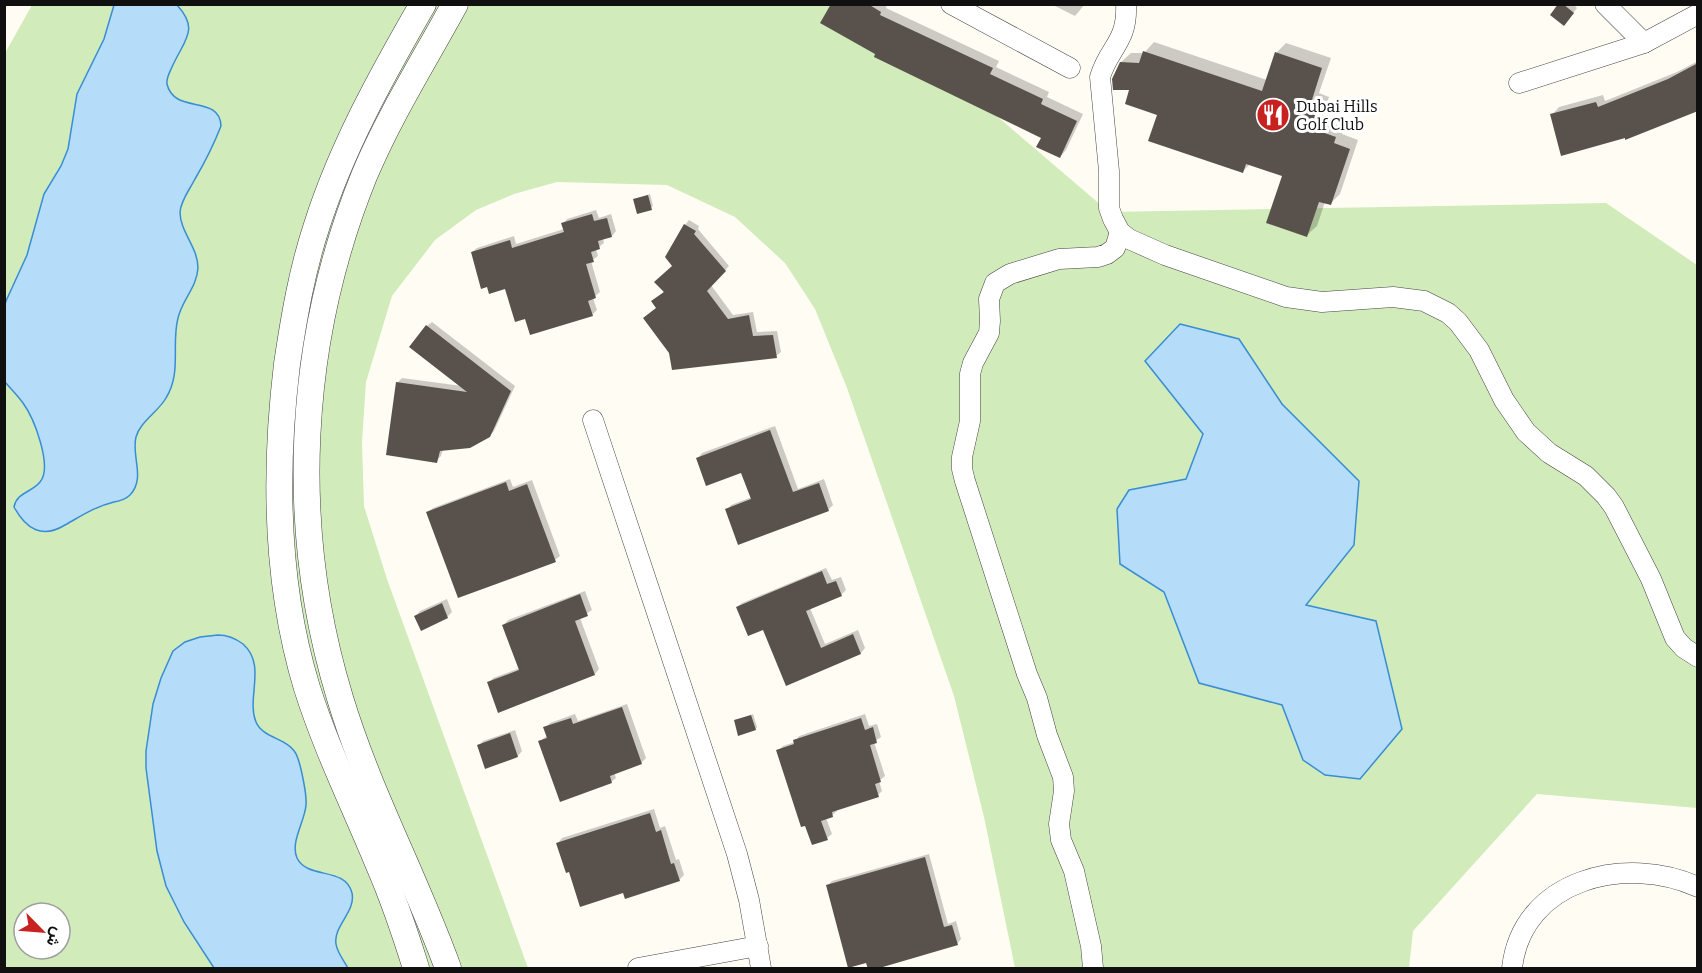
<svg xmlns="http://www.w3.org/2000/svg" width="1702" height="973" font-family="Bitter,Vazirmatn,serif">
  <rect width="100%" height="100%" fill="#fffdf3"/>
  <path fill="#d1ecba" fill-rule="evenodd" d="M32,5H867L1109,212L1606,203L1697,265V808L1537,794L1413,931L1409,968H1015L984,817L954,696L847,388L815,309L785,263L735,217L667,185L557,182L514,194L476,210L435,240L392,296L366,382L362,442L364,506L387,579L528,968H5L4,55ZM24,913H60V949H24Z"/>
  <g fill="#b5dcf9" stroke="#388dd4" stroke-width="1.5">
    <path d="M114,5H177C200,30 184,40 172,67C170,72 166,78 167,84C174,115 220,94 221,126C214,144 205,162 195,179C190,189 181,200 180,212C180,232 198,247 198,268C197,287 182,300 178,318C171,345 182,372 166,398C158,412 140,422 136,437C131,456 146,478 130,495C126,499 120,501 114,502C94,507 83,515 65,525C42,539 26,529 14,507C17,492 31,493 40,482C53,467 34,418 23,403C18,396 11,389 5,382L4,308L6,301L27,255L44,194L61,166L68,149L77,94L104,39Z"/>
    <polygon points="1180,324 1239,339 1282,404 1359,481 1354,545 1306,605 1376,621 1402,729 1360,779 1325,775 1303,760 1282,705 1199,683 1164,592 1120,564 1117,509 1129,490 1186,479 1203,434 1145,361"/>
    <path d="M218,635C228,635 235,638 243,644C267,665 246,698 256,722C263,739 290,738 297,756C301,766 307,795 306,805C305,821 290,842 297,858C308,880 345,866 352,893C356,912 333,926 336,944C337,952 344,961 348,968H214L184,922L166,886L157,851L146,768V751L153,704L161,678L173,651L185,642L200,637Z"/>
  </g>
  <g fill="#0003">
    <polygon points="833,4 887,4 886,8 999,61 996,67 1049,92 1047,97 1083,114 1066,150 1060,157 1043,137 877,53"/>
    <polygon points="1051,4 1085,4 1075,16"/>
    <polygon points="1560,4 1573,4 1577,8 1568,20"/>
    <polygon points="1154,42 1267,80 1276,53 1286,43 1331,58 1319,93 1329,97 1321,120 1344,127 1342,134 1358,140 1340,194 1330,204 1325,202 1317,226 1307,235 1283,175 1250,164 1243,171 1159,114 1131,89 1121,62 1131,53 1144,53"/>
    <polygon points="1698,61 1698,109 1552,115 1559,107 1603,95 1605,101 1677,72"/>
    <polygon points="650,194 653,206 651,208 635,199"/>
    <polygon points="596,210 599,218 611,214 616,231 612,236 603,238 604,243 596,249 598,256 591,261 600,292 593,298 597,310 592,315 506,287 472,252 477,248 514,236 516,244 564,229 563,224 567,219"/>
    <polygon points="689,220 699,226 698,229 729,266 711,285 733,315 753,312 757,332 777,331 781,352 776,356 671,353 657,307 674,265 685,225"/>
    <polygon points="432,322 515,386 494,431 489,436 443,449 441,456 436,461 397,383 402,378 462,386 427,326"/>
    <polygon points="775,426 798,489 824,479 833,505 828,510 727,510 731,505 752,497 742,471 698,458 702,453"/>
    <polygon points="510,479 513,487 532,480 560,556 555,560 428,512 433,508"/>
    <polygon points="826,568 832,580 841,577 846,590 841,595 810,608 825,644 858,630 865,648 861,653 786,684 763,628 737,607 742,603"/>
    <polygon points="585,591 592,610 580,618 599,669 595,674 499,711 489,683 493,678 520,668 504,625 508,620"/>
    <polygon points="447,599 452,612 448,616 421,629 416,616 420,611"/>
    <polygon points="627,704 646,758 641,763 614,772 616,778 611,782 540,741 548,735 545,728 550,723 575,714 578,721"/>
    <polygon points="753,714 757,727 756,729 735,721"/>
    <polygon points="865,714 869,726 877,724 881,737 874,742 885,776 879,781 882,791 878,795 836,809 837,811 832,815 826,818 832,834 827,838 813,844 778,751 783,746 795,742 799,736"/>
    <polygon points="515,730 522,751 518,756 479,746 483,741"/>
    <polygon points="654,809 660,828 665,826 676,860 679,859 684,875 679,880 624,891 570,871 558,843 562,838"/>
    <polygon points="929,854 948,924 956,921 961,939 957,944 867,961 827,886 832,881"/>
  </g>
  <g fill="#59524c">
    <polygon points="831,4 868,4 881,12 880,15 993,68 990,74 1043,99 1041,104 1077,121 1060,158 1036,147 1041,138 874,57 875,54 820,23"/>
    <polygon points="1558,4 1563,4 1574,13 1564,26 1550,15"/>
    <polygon points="1143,51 1262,91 1275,52 1322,68 1311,103 1320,106 1313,129 1336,137 1334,143 1350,149 1331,205 1319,202 1307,237 1266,223 1282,176 1246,164 1243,173 1148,141 1157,115 1125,104 1129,90 1113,90 1112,79 1120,62 1139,63"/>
    <polygon points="1698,63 1698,111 1625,140 1625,138 1561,156 1550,114 1596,102 1598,107 1668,79"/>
    <polygon points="648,195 652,210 637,214 633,199"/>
    <polygon points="592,214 594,221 607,218 612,237 598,241 600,249 591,252 594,262 586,264 596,298 588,301 593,316 530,335 525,319 515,322 505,289 489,294 487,287 481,289 471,252 510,240 512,248 564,232 561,223"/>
    <polygon points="684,224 696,231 694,234 726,271 707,291 728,319 749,315 753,336 773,335 777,358 672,370 669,353 643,318 656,308 651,301 664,292 654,282 672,266 665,257"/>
    <polygon points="426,325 511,391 490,437 470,448 440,451 437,463 386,455 396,382 467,392 409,347"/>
    <polygon points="770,430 793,492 819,483 829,511 738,545 725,509 751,499 741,473 706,486 696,458"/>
    <polygon points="506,482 509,491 527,484 556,562 458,598 426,512"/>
    <polygon points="822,571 827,584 836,581 842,596 806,611 821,648 853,634 861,654 786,686 763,630 748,636 736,607"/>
    <polygon points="580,594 588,616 575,621 595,675 498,713 487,682 519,670 502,625"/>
    <polygon points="442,603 448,618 421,631 414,616"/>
    <polygon points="622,707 642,764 610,776 612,783 560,802 538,741 547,738 543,727 571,718 573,724"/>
    <polygon points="751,715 756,730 738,736 734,720"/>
    <polygon points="861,718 865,730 873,727 877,743 870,745 881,782 875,784 879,797 832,812 833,817 821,821 828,840 812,845 805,826 801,827 776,750 794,744 793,740"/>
    <polygon points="510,733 518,757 485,769 477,745"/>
    <polygon points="650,813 656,832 661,830 671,864 674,863 680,881 625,899 623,893 580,907 569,872 566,873 556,843"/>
    <polygon points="925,857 944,927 952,925 958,945 876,969 868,969 866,963 848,968 826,885"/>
  </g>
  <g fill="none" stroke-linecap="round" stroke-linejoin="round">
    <defs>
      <g id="minor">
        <polyline points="951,4 1070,68"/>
        <path d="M1126,4C1128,42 1109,47 1100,77L1109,171V208L1113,219L1120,232L1129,239L1165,255L1286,297L1322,302L1393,297L1424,301L1448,313L1458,322L1479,350L1504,400L1526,432L1549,453L1586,476L1606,496L1614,507L1651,579L1675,638L1684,648L1698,657"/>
        <polyline points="1605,4 1644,43"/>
        <polyline points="1519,83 1644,43 1698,14"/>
        <polyline points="593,420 737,854 749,900 761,968"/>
        <polyline points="638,968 758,946"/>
        <polyline points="1093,968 1091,946 1074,871 1061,840 1059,824 1064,791 1063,777 1047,735 1037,698 1027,674 965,481 962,469 962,457 970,421 970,374 973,363 989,333 990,321 989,299 995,283 1010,274 1059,259 1098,257 1107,254 1115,248 1120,232"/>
        <path d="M1512,968C1522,879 1626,854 1698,887"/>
      </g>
      <g id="tertiary">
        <path d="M416,968C405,933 393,897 378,863C354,805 326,748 307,688C275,583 274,472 287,364C294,317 302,270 317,225C342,147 382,75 423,4"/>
        <path d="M448,968C415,877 368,791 340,698C288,527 297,342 364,176C389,116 424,61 455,4"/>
      </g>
    </defs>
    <use href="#minor" stroke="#434343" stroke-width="21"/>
    <use href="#tertiary" stroke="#434343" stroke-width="27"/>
    <use href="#minor" stroke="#fff" stroke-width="20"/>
    <use href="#tertiary" stroke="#fff" stroke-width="26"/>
  </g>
  <defs>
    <symbol id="restaurant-disc" viewBox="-11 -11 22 22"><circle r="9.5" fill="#c82220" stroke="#fff"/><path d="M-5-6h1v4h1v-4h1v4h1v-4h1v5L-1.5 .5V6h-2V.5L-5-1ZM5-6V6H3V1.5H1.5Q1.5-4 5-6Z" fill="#fff"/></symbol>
  </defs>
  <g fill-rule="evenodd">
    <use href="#restaurant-disc" x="1254" y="96" width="38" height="38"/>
  </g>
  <g text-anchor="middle" stroke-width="6" stroke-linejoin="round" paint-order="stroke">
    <g font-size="16" fill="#101010" stroke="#fff" text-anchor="start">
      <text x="1296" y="112">Dubai Hills<tspan x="1296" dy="18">Golf Club</tspan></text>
    </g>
  </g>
  <rect width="1702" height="973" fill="none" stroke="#101010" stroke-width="12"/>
  <g transform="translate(42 931) rotate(115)"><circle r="28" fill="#ffffff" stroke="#9f9f9f" stroke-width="1.5"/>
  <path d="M0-4.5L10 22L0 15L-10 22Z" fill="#c82220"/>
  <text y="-9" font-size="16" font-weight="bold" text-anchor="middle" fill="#101010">ش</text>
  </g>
</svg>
